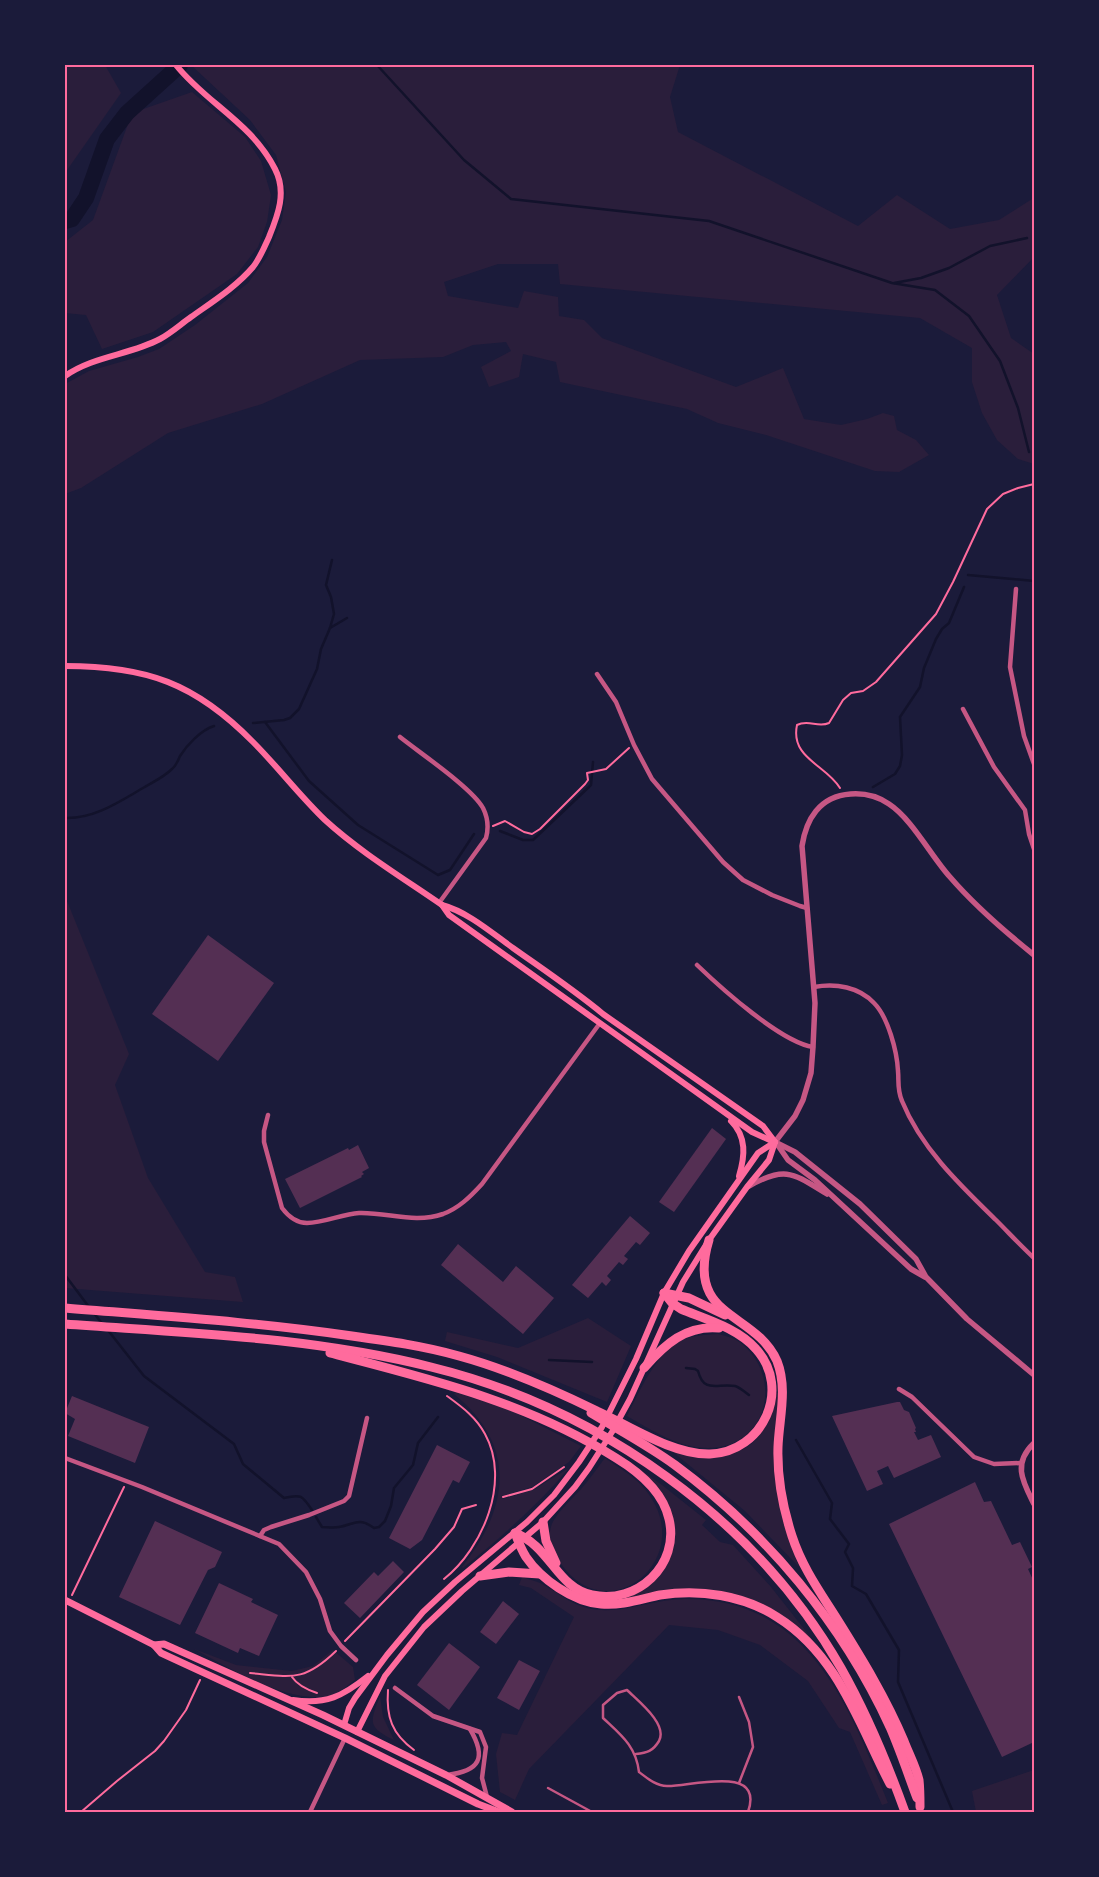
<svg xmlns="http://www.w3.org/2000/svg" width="1099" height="1877" font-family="'Zilla Slab',serif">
  <rect width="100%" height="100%" fill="#1b1b3a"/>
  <g fill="#2a1e3b">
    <polygon points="65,65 105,65 121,93 65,173"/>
    <polygon points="191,65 680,65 670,97 678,132 858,226 897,195 950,229 999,220 1032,199 1034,200 1034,257 997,295 1011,338 1034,354 1034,464 1018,459 997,440 982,413 972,382 972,348 920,318 560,284 558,264 498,264 444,282 448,296 518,308 524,291 558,297 559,316 584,320 602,338 736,387 783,368 804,419 841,425 867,419 883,413 894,416 897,430 916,440 929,455 899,472 875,471 766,435 718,423 687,409 560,382 556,362 523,354 519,377 489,387 481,367 511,351 506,342 473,345 443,357 360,360 262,404 168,433 81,488 65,494 65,384 89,371 138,357 159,349 195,325 248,283 267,257 282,220 286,192 276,155 250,120"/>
    <polygon points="192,92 245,137 261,161 271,195 267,222 258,247 237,274 153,332 102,349 86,315 65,313 65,242 93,220 132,113"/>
    <polygon points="65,896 129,1054 115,1085 148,1178 205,1272 235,1277 243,1302 65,1288"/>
    <polygon points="588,1318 631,1346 607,1402 497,1357 445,1341 447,1332 518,1348"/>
    <path d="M718,1334C725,1336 736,1338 742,1344C784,1379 767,1448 708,1448C678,1448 652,1430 627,1416C640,1391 654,1356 680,1341C692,1335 705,1335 718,1334Z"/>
    <path d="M455,1392L512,1411L581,1446L569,1462L532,1487L502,1496L503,1499L533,1490L569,1468C537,1506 501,1537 463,1568L462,1567C509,1508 518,1446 454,1394Z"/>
    <path d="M776,1393H778L774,1447L779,1504L788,1539L799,1567L745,1511L673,1452C694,1449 715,1453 736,1451C760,1447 773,1414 776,1393Z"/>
    <path d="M605,1458C616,1466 631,1474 641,1485C705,1553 608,1636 560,1562C553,1551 547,1539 551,1527C554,1515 573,1498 582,1488C590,1479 597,1468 605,1458Z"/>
    <polygon points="637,1467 662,1485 706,1520 702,1525 720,1542 733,1545 771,1587 812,1639 809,1640 793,1624 716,1592 625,1599 625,1598 642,1590 660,1573 670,1519"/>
    <path d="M522,1577C528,1579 535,1581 540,1583C556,1591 570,1604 587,1608C620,1616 652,1599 685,1599C809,1598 849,1706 888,1803L882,1805L850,1732L839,1728L808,1681L760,1645L718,1630L669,1625L529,1769L515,1800L500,1792L496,1754L502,1733L517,1735L574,1617L531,1588L519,1585Z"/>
    <path d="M194,1649L236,1665L292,1671L313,1666L333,1650L353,1667L355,1680C348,1685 338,1694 329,1696C287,1704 230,1668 194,1649Z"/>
    <path d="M380,1696L383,1717L394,1740C367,1727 370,1722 380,1696Z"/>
    <polygon points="1034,1770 1034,1812 976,1812 972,1791"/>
  </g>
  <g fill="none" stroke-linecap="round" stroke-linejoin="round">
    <g stroke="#12122b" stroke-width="2.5">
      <polyline points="377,65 464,160 511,199 709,221 892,283 935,290 969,316 1000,361 1018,408 1029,452"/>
      <polyline points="894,283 921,278 949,268 990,246 1027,238"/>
      <polyline points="968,575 1034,581"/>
      <polyline points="330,628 347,618"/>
      <polyline points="265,722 309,781 358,825 438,875 450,870 474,834"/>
      <polyline points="253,723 284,720 290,718 299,709 317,669 321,649 330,628 334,614 331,597 326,585 332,560"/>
      <polyline points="873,787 895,774 900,766 902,755 900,717 920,687 924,668 936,639 942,629 949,623 964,587"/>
      <path d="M65,818C94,819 119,802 143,788C153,782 164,777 172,769C176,766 178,761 180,756C187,745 201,730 214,726"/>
      <polyline points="500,831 523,840 533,840 591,785 593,762"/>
      <polyline points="65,1275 89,1307"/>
      <polyline points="94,1313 103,1325"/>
      <path d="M107,1329L144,1376L234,1444L243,1464L284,1498C301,1494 302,1495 312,1510"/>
      <polyline points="549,1360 592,1362"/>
      <path d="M686,1368L695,1369L698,1371C704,1394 717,1383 735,1386C739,1387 745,1392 749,1395"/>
      <polyline points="796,1440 832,1503 830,1519 849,1544 845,1552 853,1568 852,1586 866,1594 899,1650 898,1682 953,1812"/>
      <path d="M316,1517L322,1527C327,1527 333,1528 339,1527C354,1525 358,1516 374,1528L379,1527L385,1521L391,1506L394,1488L413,1465L418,1443L438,1417"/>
    </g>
    <polyline stroke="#12122b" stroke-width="16" points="65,221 72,219 86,198 107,139 127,113 180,65"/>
  </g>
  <g fill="#542f53">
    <polygon points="208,935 274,983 218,1061 152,1014"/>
    <polygon points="712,1128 726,1139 674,1212 659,1202"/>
    <polygon points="358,1145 369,1168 362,1172 364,1174 361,1176 362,1177 300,1208 285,1179 348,1148 349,1150"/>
    <polygon points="630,1216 650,1233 640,1245 636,1242 624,1256 628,1259 623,1265 619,1262 607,1276 611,1280 606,1286 602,1282 588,1298 572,1285"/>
    <polygon points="458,1244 503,1282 516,1266 554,1298 523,1334 441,1265"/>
    <polygon points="72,1396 149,1427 135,1463 68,1436 75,1419 65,1413"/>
    <polygon points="897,1402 900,1402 904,1410 909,1412 916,1428 915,1429 916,1432 914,1432 918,1440 931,1435 941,1457 894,1478 888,1466 877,1471 883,1484 867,1491 832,1416"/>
    <polygon points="437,1445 470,1462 459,1483 453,1480 422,1540 410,1549 389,1538"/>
    <polygon points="975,1482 984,1502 991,1501 1012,1545 1020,1542 1032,1567 1028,1569 1034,1582 1034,1742 1002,1757 889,1524"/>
    <polygon points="155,1521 222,1552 215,1567 208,1570 180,1625 119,1597"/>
    <polygon points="393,1561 404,1572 360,1618 344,1603 374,1572 378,1576"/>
    <polygon points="219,1583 253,1599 251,1602 278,1615 259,1656 240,1648 238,1653 195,1633"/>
    <polygon points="503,1601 519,1614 496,1644 480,1632"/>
    <polygon points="449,1643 480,1667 449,1710 417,1685"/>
    <polygon points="519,1660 540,1671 519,1710 497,1698"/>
  </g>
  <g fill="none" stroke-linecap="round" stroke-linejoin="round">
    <g stroke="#ff6b9d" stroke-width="2">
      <path d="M840,788C826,765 790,758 797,725C808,719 818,728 829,723L843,700L851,693L863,691L876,682L936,614L953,582L987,509L1003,494L1018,488L1034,484"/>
      <polyline points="493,826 505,821 524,832 532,834 540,829 585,784 588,780 587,773 606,769 629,748"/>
      <polyline points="503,1497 532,1489 564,1467"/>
      <path d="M444,1579C483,1548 511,1481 485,1434C476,1417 462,1407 447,1396"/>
      <polyline points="72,1595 124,1487"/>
      <polyline points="345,1641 435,1549 454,1527 462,1509 476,1505"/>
      <path d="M250,1673C292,1677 304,1682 336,1651"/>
      <path d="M292,1677C298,1686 308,1690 317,1693"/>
      <path d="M388,1690C386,1717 392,1734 414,1750"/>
      <polyline points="81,1812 117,1781 155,1751 164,1741 186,1710 200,1680"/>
    </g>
    <g stroke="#c65784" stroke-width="2.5">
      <polyline points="739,1697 749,1722 753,1747 739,1783"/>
      <path d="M636,1754C647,1753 653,1751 659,1741C668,1724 638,1701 627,1690L617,1693L603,1705V1718C621,1735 636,1746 639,1772C647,1778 656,1786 667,1786C689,1787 765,1763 748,1812"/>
      <polyline points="548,1788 592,1812"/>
    </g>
    <g stroke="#c65784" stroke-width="4.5">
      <polyline points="1016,589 1010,667 1024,736 1034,764"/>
      <polyline points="597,674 616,702 634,745 652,779 723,862 743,880 772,895 800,906 807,908"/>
      <polyline points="963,709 994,767 1025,810 1029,834 1034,849"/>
      <path d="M400,737C420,753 472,788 483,808C488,818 489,827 486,838L439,903"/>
      <path d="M697,965C722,989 781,1042 813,1047"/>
      <path d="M814,987C836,983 859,987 874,1003C888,1017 897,1051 898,1071C899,1081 897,1090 902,1101C921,1148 960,1185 996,1220C1009,1233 1021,1246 1034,1258"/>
      <path d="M268,1115L264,1131V1142L282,1208C288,1216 296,1223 307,1223C324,1223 342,1214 359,1213C388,1212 414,1224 443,1214C459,1208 470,1197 482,1184L600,1023"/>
      <polyline points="899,1389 912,1397 974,1457 994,1464 1021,1463"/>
      <polyline points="65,1458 142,1487 279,1544 306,1572 320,1599 330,1631 341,1646 356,1660"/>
      <polyline points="260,1536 264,1530 271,1527 309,1515 344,1501 349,1496 367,1418"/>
      <polyline points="395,1688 433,1716 480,1732 486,1747 482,1778 487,1797"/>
      <path d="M447,1775C480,1771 487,1758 470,1729"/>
      <polyline points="310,1812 345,1738"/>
    </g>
    <g stroke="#c65784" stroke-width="5.5">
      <path d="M775,1142L795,1116L803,1100L811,1073L813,1047L815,1003L802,846C804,833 807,822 816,811C833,790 867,789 889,804C912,819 931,856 950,877C975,906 1004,931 1034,955"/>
      <polyline points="775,1142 795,1152 860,1204 916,1259 926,1277 967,1319 1034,1375"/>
      <polyline points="777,1144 788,1160 815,1180 911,1269 925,1277"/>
      <path d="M749,1186C786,1165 794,1174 827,1194"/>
      <path d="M1034,1443C1012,1464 1023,1482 1034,1504"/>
    </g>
    <g stroke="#ff6b9d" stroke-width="6">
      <path d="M65,376C93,356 130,355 160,339C171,333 181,324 191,317C212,302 236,287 253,267C260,258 264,248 269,237C278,215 287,192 275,169C252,123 206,103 176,65"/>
      <path d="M65,666C146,666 195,683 253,742C278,767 299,795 325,820C360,852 403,878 442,905C468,912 492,933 513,948C544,970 574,990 603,1014L763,1126L775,1142"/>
      <polyline points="442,905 449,915 752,1132 774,1142"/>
      <path d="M731,1121C747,1137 745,1156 739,1176"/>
      <path d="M293,1700C326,1705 343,1696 368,1676"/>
      <polyline points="344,1725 349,1708 355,1698 387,1655 423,1612 455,1582 527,1522 554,1495 579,1462 602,1427 636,1359 664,1293 689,1251 758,1153 775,1142"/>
      <polyline points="357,1732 385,1676 424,1627 462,1591 543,1522 575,1487 589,1468 612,1432 630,1399 683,1282 709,1240 747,1187 769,1160 775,1142"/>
    </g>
    <g stroke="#ff6b9d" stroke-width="7">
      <polyline points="65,1600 154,1645 161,1653 345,1738 478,1804 499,1812"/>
      <polyline points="154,1645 164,1644 323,1715 446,1775 512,1812"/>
    </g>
    <g stroke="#ff6b9d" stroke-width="9">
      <path d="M709,1240C685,1319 755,1311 777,1361C788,1389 779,1419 778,1447C777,1478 783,1508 792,1536C802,1567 820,1592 837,1619C862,1659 886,1698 904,1741C909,1754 916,1767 919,1780C920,1789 920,1798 920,1807"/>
      <polyline points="664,1293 689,1298 725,1315"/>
      <path d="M65,1308C161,1316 257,1322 352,1336C388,1341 424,1346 459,1356C507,1369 552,1389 597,1411C630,1426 673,1455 710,1454C763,1452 792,1389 756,1349C738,1328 705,1319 681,1309L672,1303L664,1293"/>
      <path d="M65,1324C187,1333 312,1337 431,1367C598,1408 755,1518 841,1668C867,1714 887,1762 905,1812"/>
      <path d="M330,1353C430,1379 527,1402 616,1458C639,1472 663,1492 669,1519C680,1565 637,1605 592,1595C557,1588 550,1546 515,1533"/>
      <path d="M644,1368C665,1344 686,1325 719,1328"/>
      <path d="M591,1413C619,1430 649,1446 675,1465C767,1533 842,1623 890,1727C900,1750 908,1774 917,1798"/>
      <polyline points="543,1522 546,1541 556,1563"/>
      <path d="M515,1533C518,1541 521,1549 526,1557C541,1579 573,1602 601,1604C621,1606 641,1599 660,1595C700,1589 743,1595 777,1617C838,1655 859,1724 890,1784"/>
      <polyline points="480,1576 509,1572 540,1574"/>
    </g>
  </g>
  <rect width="1099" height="1877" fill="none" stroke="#1b1b3a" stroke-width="132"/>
  <rect x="66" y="66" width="967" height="1745" fill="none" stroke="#ff6b9d" stroke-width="2"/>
</svg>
